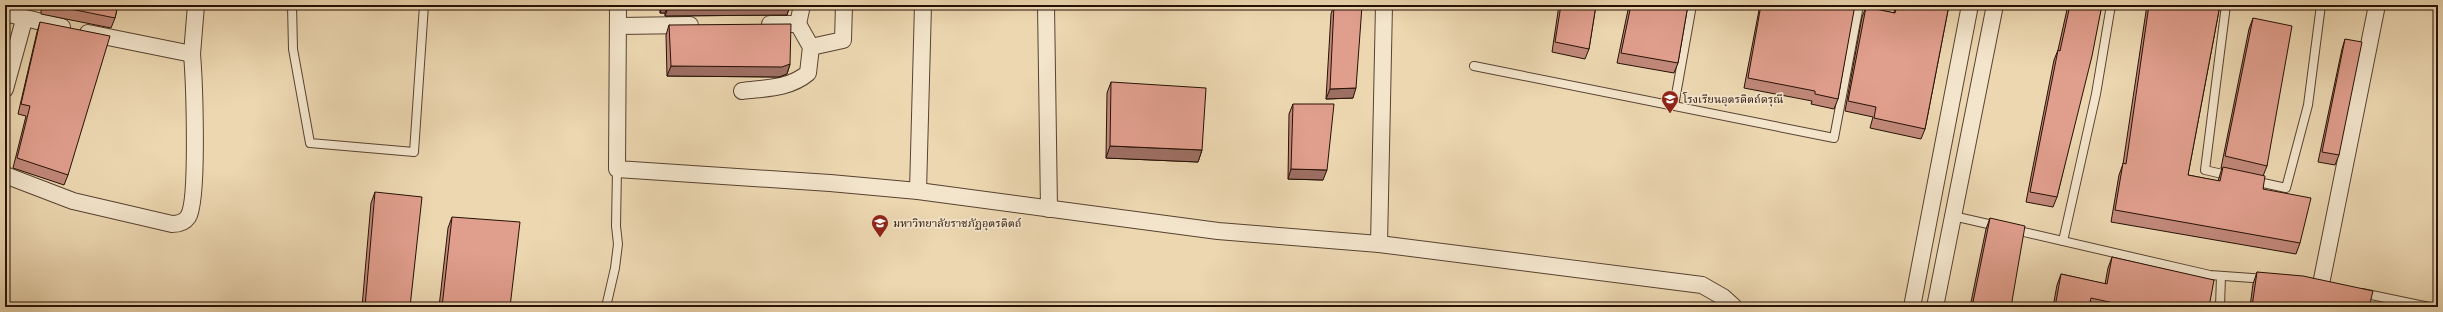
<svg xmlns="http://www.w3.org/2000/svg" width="2443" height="312" font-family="Vollkorn,'Noto Serif Thai',serif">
  <rect width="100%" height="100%" fill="#ecd7b1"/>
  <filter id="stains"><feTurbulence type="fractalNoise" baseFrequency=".005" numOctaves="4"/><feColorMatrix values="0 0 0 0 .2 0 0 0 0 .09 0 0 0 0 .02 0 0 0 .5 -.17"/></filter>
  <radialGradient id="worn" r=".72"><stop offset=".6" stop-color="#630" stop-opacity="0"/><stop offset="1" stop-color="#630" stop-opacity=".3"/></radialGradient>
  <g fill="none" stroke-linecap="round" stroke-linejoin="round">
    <defs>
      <g id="lane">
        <polyline points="292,5 293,49 310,143 414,152 424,5"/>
        <polyline points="2226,5 2205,170 2231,176"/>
        <polyline points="1474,66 1834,138 1859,5"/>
        <polyline points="1674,106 1692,5"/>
        <polyline points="2254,181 2286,188 2308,105 2321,5"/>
        <polyline points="1953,216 1997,226"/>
        <polyline points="2015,230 2210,275 2266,279"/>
        <polyline points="2063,241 2096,94 2111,5"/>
        <polyline points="2362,293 2429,307"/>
        <polyline points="606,307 615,268 618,244 616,226 617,169"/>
        <polyline points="2220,307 2221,276"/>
      </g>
      <g id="street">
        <polyline points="618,5 617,169 830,183 918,191 1218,231 1379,244 1702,285 1723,297 1734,307"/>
        <polyline points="1046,5 1049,209"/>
        <polyline points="5,13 62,27"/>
        <polyline points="770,24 798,24"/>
        <polyline points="618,26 690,25"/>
        <polyline points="88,33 192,54 196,5"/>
        <polyline points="811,47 843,40 844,5"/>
        <polyline points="5,89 24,20"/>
        <path d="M742,91C765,88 789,89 808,73L811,47L798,24L802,5"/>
        <path d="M5,175L73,201L172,224C178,224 184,223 188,217C199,201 194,78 192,54"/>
        <polyline points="918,191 923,5"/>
        <polyline points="1379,244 1384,5"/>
        <polyline points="2321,284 2377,5"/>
        <polyline points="1912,307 1970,5"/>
        <polyline points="1935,307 1995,5"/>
      </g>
    </defs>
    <use href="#lane" stroke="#584230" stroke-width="10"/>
    <use href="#street" stroke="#584230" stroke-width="18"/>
    <use href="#lane" stroke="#f3e5cc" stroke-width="8"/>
    <use href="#street" stroke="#f3e5cc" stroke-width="16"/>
  </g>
  <g fill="#c18879" stroke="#261105">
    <polygon points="42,5 118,5 115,18 111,28 41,14 41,9"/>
    <polygon points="660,5 790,5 787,15 665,16 665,13 660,13"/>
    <polygon points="1334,5 1353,98 1326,99 1331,14"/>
    <polygon points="1559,5 1596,5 1589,49 1585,59 1552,52"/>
    <polygon points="1629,5 1688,5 1678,63 1674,73 1617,63"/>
    <polygon points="1760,5 1854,5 1838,99 1834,109 1811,104 1812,101 1744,88"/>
    <polygon points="1895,5 1949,5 1925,129 1921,139 1870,128 1873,117 1845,111 1862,17 1866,7 1894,13"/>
    <polygon points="2068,5 2102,5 2057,197 2053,207 2026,202 2054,60 2058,50"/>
    <polygon points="2147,5 2220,5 2188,175 2218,181 2222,168 2221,168 2249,29 2253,18 2267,166 2263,176 2263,189 2300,243 2296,254 2111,222 2119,175 2123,164"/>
    <polygon points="40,22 68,175 64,185 13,168 26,116 18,114 37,32"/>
    <polygon points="669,25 790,64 787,74 779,77 667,76 666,35"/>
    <polygon points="2345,39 2339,155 2335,165 2318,162 2342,49"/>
    <polygon points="1111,82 1202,150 1198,162 1106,158 1107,93"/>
    <polygon points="1293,104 1323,180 1288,179 1289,114"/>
    <polygon points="375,192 410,307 362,307 371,203"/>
    <polygon points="452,217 510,307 439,307 448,228"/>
    <polygon points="1990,218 2011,307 1970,307 1986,229"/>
    <polygon points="2112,257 2209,307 2053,307 2057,285 2061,274 2105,284 2108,268"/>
    <polygon points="2257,272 2369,307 2250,307 2253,284"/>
  </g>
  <g fill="#9d6f63" stroke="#261105">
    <polygon points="662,5 668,5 665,13 660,13"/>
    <polygon points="669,5 790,5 787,15 665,16"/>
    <polygon points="790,64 787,74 779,77 667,76 671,66"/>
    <polygon points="1356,88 1353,98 1326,99 1330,89"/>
    <polygon points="1110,146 1202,150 1198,162 1106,158"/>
    <polygon points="1291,169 1327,170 1323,180 1288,179"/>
  </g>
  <g fill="#e09e8d" stroke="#261105">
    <polygon points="51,5 118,5 115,18"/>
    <polygon points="1334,5 1362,6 1356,88 1330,89"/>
    <polygon points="1561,5 1596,5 1589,49 1555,42"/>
    <polygon points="1631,5 1688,5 1678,63 1621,53"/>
    <polygon points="1761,5 1855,5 1838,99 1815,94 1815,91 1748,78"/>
    <polygon points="1897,5 1949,5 1925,129 1874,118 1876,107 1848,101 1866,7 1895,13"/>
    <polygon points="2070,5 2102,5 2092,56 2057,197 2030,192 2058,50 2060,51"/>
    <polygon points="2149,5 2220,5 2188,175 2220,181 2223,167 2265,176 2263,189 2311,198 2300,243 2115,210 2123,163 2126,164"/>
    <polygon points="2253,18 2292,26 2267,166 2225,156"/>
    <polygon points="40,22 110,36 68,175 17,158 30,106 21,104"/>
    <polygon points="791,24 790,64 782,67 671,66 669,25"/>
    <polygon points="2345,39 2362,42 2339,155 2322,152"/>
    <polygon points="1111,82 1206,88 1202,150 1110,146"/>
    <polygon points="1293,104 1334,104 1327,170 1291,169"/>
    <polygon points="375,192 422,197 410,307 365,307"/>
    <polygon points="452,217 520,222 510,307 442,307"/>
    <polygon points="1990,218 2025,226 2011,307 1972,307"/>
    <polygon points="2112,257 2214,280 2209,307 2132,307 2091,298 2089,307 2055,307 2061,274 2107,284"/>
    <polygon points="2257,272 2303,276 2373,291 2369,307 2252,307"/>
  </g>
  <defs>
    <symbol id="school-pin" viewBox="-11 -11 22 30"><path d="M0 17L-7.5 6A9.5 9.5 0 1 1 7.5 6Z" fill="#8f2418" stroke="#f3e5cc"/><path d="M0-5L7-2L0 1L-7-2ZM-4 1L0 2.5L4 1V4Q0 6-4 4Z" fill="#fff"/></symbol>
    <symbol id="university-pin" viewBox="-11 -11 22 30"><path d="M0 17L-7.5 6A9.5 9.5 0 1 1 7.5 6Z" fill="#8f2418" stroke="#f3e5cc"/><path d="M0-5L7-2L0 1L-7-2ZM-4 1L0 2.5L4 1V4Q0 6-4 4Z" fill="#fff"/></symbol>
  </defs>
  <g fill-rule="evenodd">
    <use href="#school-pin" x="1660" y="89" width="20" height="27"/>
    <use href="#university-pin" x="870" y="213" width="20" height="27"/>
  </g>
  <g text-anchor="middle" stroke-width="3.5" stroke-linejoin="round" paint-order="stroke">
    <g font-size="11" fill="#261105" stroke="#f3e5cc" text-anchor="start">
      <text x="1683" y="103">โรงเรียนอุตรดิตถ์ดรุณี</text>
      <text x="893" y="227">มหาวิทยาลัยราชภัฏอุตรดิตถ์</text>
    </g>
  </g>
  <rect width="2443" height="312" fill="none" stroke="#ecd7b1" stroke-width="20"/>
  <rect x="6" y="6" width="2431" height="300" fill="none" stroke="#261105" stroke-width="2"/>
  <rect x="10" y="10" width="2423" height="292" fill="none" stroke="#261105"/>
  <rect width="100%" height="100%" filter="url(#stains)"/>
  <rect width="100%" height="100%" fill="url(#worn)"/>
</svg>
